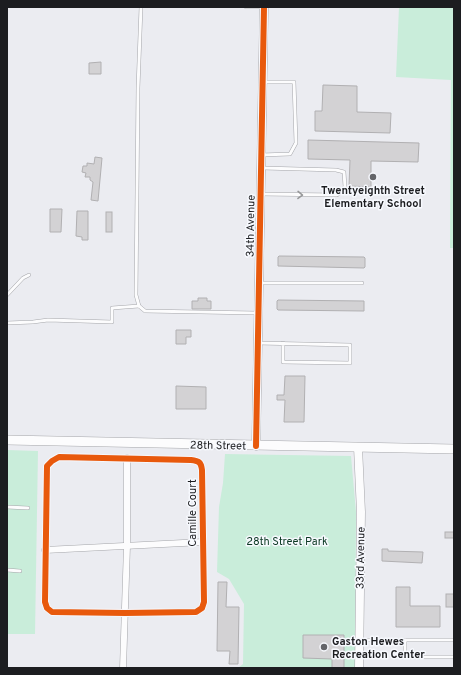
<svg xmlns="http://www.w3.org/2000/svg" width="461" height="675" font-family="Overpass,sans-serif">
  <rect width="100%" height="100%" fill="#ebecf1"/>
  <g fill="#c9edda">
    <polygon points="399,7 454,7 454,248 450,248 451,80 396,77"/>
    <polygon points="7,450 38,451 35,634 7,634"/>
    <polygon points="225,454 351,456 356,512 355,668 238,668 243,664 244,604 229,579 217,572 219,507 223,483"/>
  </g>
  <g fill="#d3d2d4" stroke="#b1b0b2">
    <polygon points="101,62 101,74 89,74 89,63"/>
    <polygon points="323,85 357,86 357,112 391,113 390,133 315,131 315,111 322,111"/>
    <polygon points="308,140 419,143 418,162 371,161 371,187 349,186 350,160 308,159"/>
    <polygon points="95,157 102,158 98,201 91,200 93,182 90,180 90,177 85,177 86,173 82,172 83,166 87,166 87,163 94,164"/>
    <polygon points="50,209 62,209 61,232 50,232"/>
    <polygon points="77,211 88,211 88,240 82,240 82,237 76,236"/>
    <rect x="106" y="212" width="6" height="20"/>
    <polygon points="279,256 364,257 365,258 365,267 364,268 278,266 278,257"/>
    <polygon points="198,298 207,298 207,301 211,301 211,309 192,309 192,301 198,301"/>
    <polygon points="278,300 364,301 364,311 363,311 278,310 277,309 277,301"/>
    <polygon points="176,330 191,330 191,337 186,337 186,344 176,344"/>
    <polygon points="285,376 305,376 304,422 284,422 285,400 277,400 277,395 284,395"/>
    <polygon points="176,386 206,387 206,409 176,409"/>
    <rect x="445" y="532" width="9" height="6"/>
    <polygon points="382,549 388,549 388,551 423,552 422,563 382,561"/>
    <polygon points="218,582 227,582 226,607 239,607 238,664 229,664 230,651 217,651"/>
    <polygon points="396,587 410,587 410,606 440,606 440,627 396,627"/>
    <rect x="446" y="594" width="8" height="13"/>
    <polygon points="303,635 344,635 344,668 332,668 332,659 303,658"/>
  </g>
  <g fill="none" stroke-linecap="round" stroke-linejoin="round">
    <defs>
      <g id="service">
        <polyline points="141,7 138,88 136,295 139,306 145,311 257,313"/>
        <polyline points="246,7 262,7"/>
        <polyline points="261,155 290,154 296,143 294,82 264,82"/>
        <polyline points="261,194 337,195 345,187 344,172 336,170 263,168"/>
        <polyline points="260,283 362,283"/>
        <polyline points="7,295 23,278 29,275"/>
        <polyline points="7,323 33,322 48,320 112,322 112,308 139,306"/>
        <polyline points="258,343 350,345 350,363 283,362 283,343"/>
        <polyline points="7,507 28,508"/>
        <polyline points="7,570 20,571"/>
        <polyline points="359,640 454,640"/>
        <polyline points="405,640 405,654 407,657 454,657"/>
      </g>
      <g id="minor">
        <path d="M59,457L191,460C199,461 201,462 202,470L204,602L202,608L196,612L125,613L52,612L47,608L45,602L47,466L52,461Z"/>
        <polyline points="45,550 203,542"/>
        <polyline points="123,668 127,546 127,458"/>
      </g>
      <g id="tertiary">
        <polyline points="256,446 264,7"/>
        <polyline points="358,447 361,512 359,668"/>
      </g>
      <polyline id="secondary" points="7,440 454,449"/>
    </defs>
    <use href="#service" stroke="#a5a6aa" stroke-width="4"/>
    <use href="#minor" stroke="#a5a6aa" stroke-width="7"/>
    <use href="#tertiary" stroke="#a5a6aa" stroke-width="9"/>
    <use href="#secondary" stroke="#a5a6aa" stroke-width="10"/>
    <use href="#service" stroke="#fcfcfd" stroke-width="3"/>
    <use href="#minor" stroke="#fcfcfd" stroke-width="6"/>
    <use href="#tertiary" stroke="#fcfcfd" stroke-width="8"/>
    <use href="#secondary" stroke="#fcfcfd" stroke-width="9"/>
    <defs>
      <g id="cycleway">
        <polyline points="256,446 264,7"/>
        <path d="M59,457L191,460C199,461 201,462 202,470L204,602L202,608L196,612L125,613L52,612L47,608L45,602L47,466L52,461Z"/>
      </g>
    </defs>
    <use href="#cycleway" stroke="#f7f9fe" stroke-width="8"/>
    <use href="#cycleway" stroke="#e8590c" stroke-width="6"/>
  </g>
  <defs><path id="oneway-chevron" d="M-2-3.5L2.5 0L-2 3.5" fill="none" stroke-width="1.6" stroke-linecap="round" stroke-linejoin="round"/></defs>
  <use stroke="#97989a" href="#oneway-chevron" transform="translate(300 195) rotate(1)"/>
  <g fill="#646569" stroke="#f7f9fe" stroke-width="1.5">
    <circle cx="373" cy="177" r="4"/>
    <circle cx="324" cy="647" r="4"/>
  </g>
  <g text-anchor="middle" stroke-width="3" stroke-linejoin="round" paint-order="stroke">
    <g font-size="11" font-weight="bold" fill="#1c1d20" stroke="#f7f9fe">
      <text x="373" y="194">Twentyeighth Street<tspan x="373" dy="13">Elementary School</tspan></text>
      <text x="332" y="645" text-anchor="start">Gaston Hewes<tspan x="332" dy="13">Recreation Center</tspan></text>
    </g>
    <g font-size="11" fill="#1c1d20" stroke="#f7f9fe">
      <text transform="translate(250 226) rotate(-89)" y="4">34th Avenue</text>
      <text transform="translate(218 445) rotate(1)" y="4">28th Street</text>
      <text transform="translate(192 513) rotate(-90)" y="4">Camille Court</text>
      <text transform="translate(360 558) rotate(-89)" y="4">33rd Avenue</text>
    </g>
    <g font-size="11" fill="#0b3923" stroke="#f7f9fe">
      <text x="287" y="545">28th Street Park</text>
    </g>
  </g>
  <rect width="461" height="675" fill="none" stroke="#1c1d20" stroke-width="16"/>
</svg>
